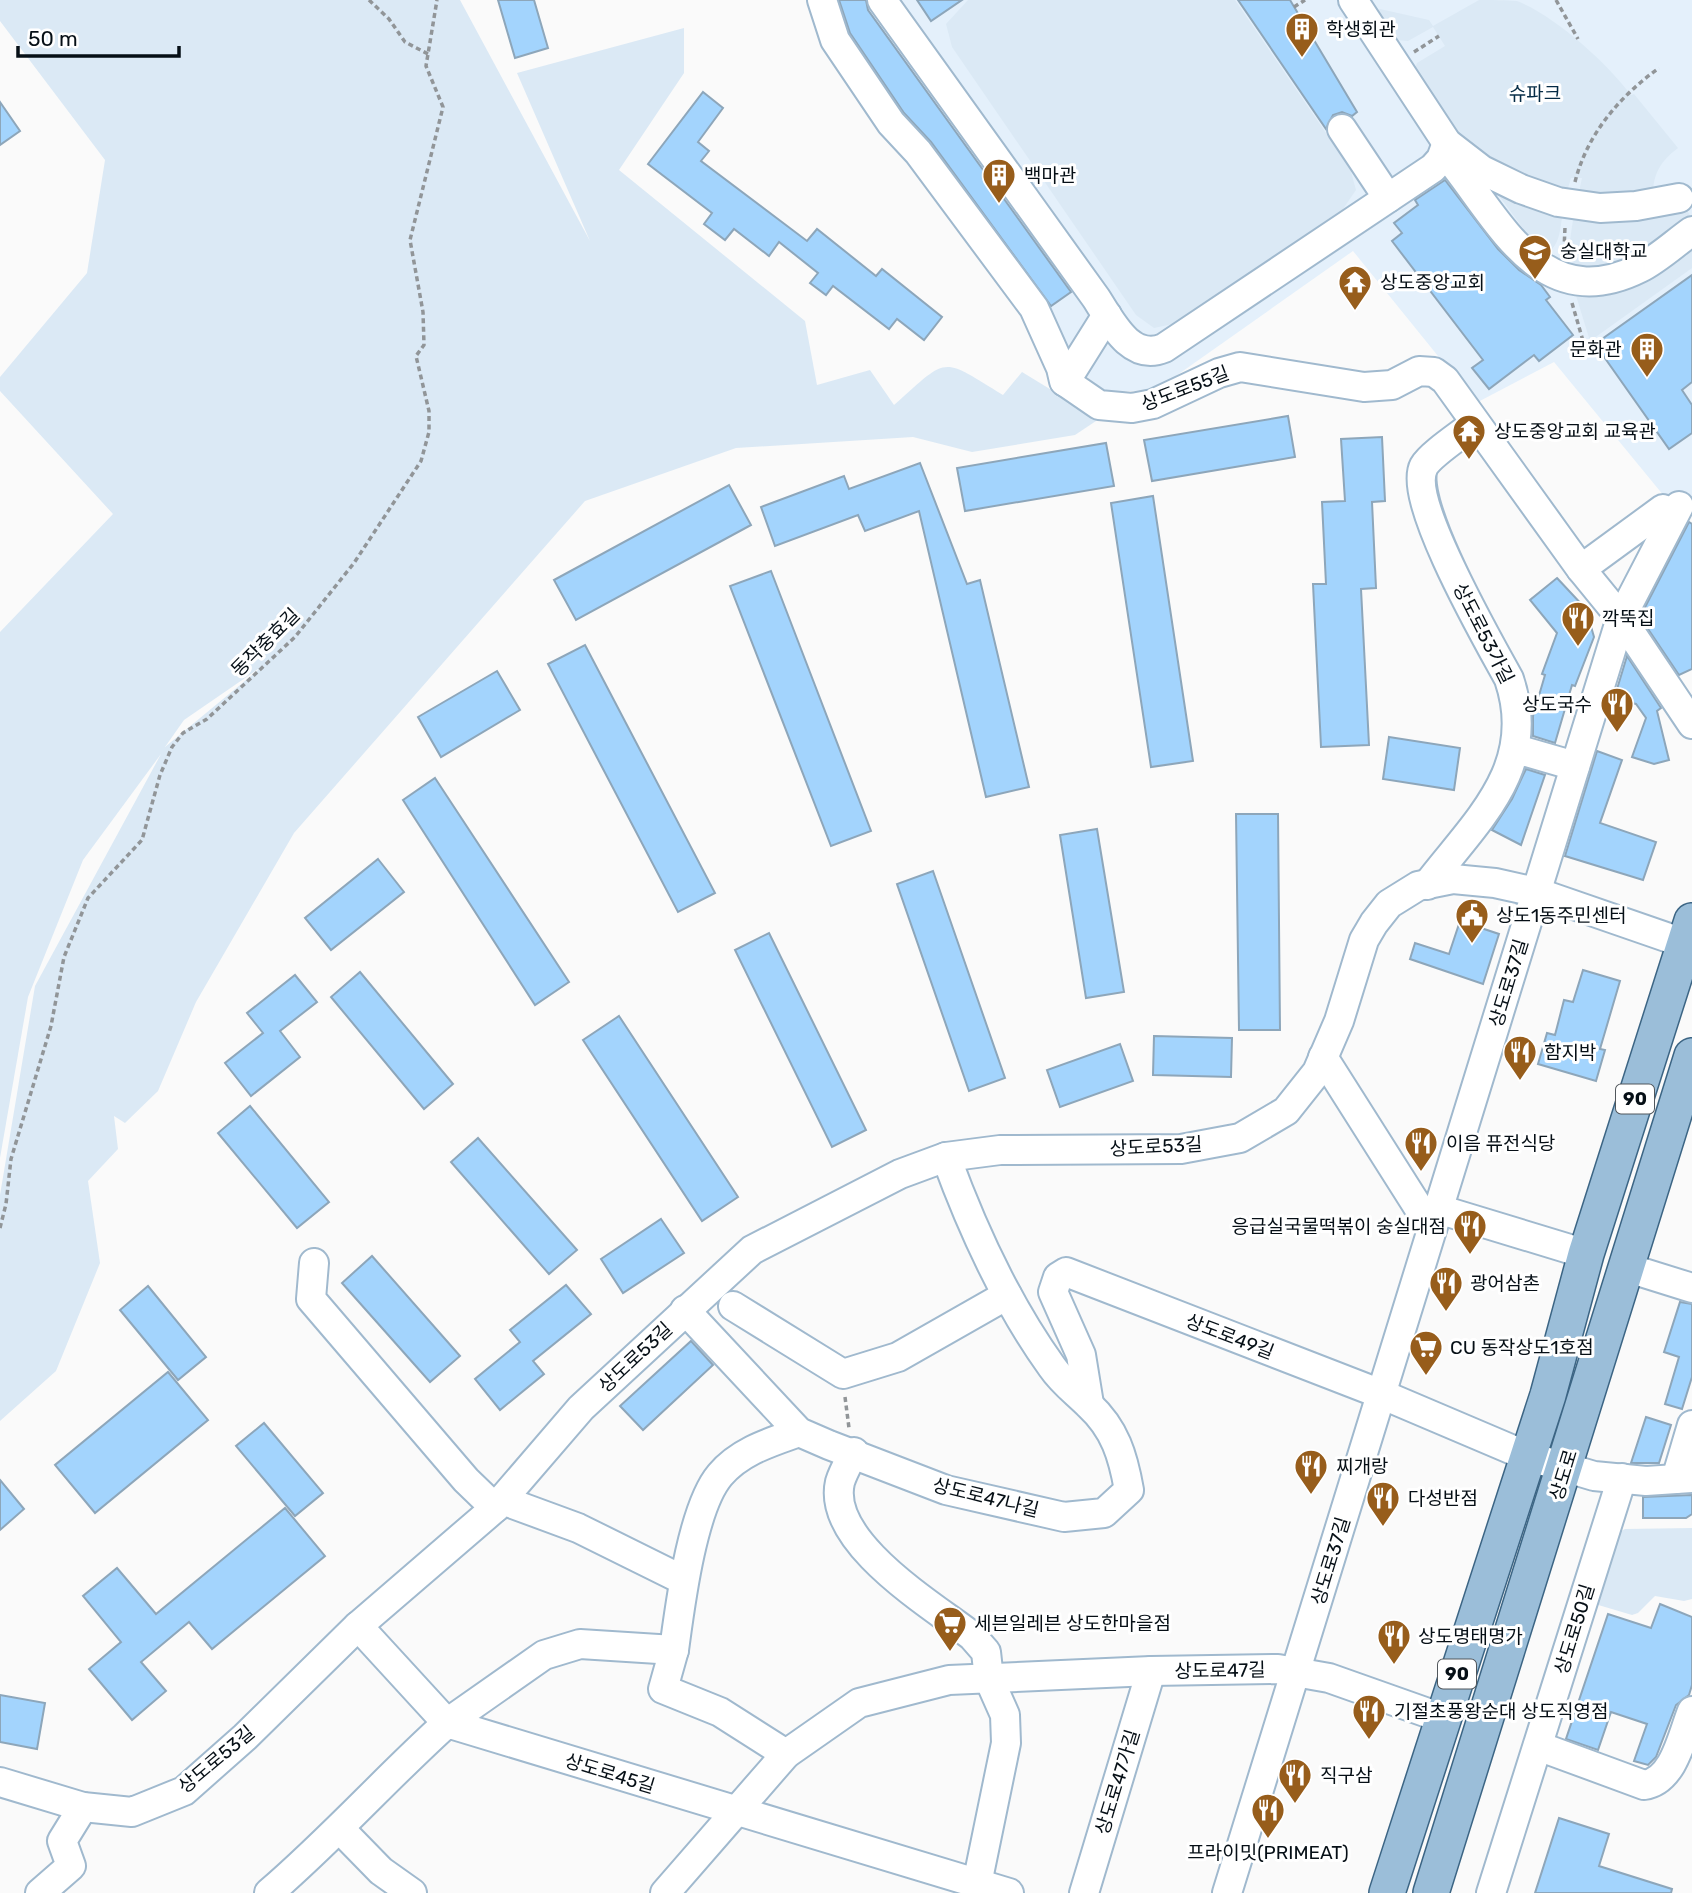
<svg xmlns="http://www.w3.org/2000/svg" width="1692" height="1893" font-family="Rubik,'Noto Sans KR',sans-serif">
  <rect width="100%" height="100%" fill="#fafafa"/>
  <polygon fill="#e4f0fb" points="823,0 1692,0 1692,504 1664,496 1554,362 1476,403 1353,251 1156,390 1104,392 1064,356 899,125"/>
  <g fill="#dbe9f5" fill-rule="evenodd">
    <path d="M0,0H460L590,241L517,73L684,28V73L619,170L805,321L817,385L870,370L894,405C949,356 940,356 1003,395L1022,372L1099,419L1075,435L972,452L913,437L736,448L585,501L294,833L196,1002L158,1091L125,1123L114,1116L118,1149L88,1181L100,1263L56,1371L0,1421V1195L35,986L161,754L83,860L28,997L0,1158V632L113,514L0,391V377L87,273L105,160L0,21ZM258,669V670L165,747L184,720Z"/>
    <polygon points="968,0 1235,0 1350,168 1356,190 1343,209 1177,323 1154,328 1136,315 952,47 946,24"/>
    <path d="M1479,0C1490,0 1507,0 1517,1C1555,16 1607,63 1631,95L1634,94L1678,148C1661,161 1653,173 1653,195L1578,196L1582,178H1571L1566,195L1560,194L1462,144L1414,71L1417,63L1445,46L1433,27L1408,41L1396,40L1371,15L1380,9L1429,20L1433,26Z"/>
    <path d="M1488,181L1563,212C1560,227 1561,243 1548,253L1534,243Z"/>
    <polygon points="1684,205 1692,219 1619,267 1572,269 1570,240 1574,213"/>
    <polygon points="1692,243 1692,268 1590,341 1574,289"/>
    <polygon points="1692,1528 1692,1599 1684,1601 1655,1596 1638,1613 1632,1615 1595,1604 1618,1533 1625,1529"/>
  </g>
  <g fill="#a3d4fd" stroke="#8da6ba" stroke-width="2">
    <polygon points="498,0 534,0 548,48 515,58"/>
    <polygon points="839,0 866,0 868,10 1071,292 1051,306 931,142 904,113 850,33"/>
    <polygon points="917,0 962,0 931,21"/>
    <polygon points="1238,0 1290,0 1357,112 1352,116 1342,112 1333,115 1326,129"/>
    <polygon points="703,92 723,108 698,142 709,151 701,161 807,241 817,229 876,276 882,269 942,317 924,340 897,319 889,329 833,286 826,295 810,283 818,273 779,242 769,256 734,229 725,240 704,224 712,213 648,164"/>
    <polygon points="0,102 20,131 0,145"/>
    <polygon points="1445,180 1498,249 1519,270 1541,285 1550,297 1546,300 1573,335 1539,361 1534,355 1489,389 1472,368 1483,360 1392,241 1402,233 1394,223 1418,205 1415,200"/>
    <polygon points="1692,275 1692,382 1682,390 1692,405 1692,433 1669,449 1595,344"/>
    <polygon points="1288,416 1295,457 1152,481 1144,440"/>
    <polygon points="1382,437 1385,501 1372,502 1376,588 1361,589 1369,745 1321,747 1313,584 1326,584 1322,502 1345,501 1341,439"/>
    <polygon points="1106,443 1114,486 965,511 957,468"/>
    <polygon points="920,463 967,584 980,580 1029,787 986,797 919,511 865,531 858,515 775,546 761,507 844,476 849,489"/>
    <polygon points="729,485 751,525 576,620 554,580"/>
    <polygon points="1153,496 1193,761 1151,767 1111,503"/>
    <polygon points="1689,522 1692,524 1692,669 1679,675 1640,617"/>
    <polygon points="771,571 871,831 831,846 730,586"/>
    <polygon points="1557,578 1586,609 1594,637 1575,686 1572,685 1555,743 1533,736 1533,716 1545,675 1542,674 1557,633 1530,600"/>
    <polygon points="585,645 715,893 678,912 548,664"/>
    <polygon points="1627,656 1661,708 1657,711 1669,760 1654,764 1632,757 1646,718 1636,704 1614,699"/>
    <polygon points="497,671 520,710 441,757 418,717"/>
    <polygon points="1389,737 1460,748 1454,790 1383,779"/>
    <polygon points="1597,751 1622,760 1600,823 1656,842 1643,880 1565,856"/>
    <polygon points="1526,769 1545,775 1521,845 1492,830 1512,799"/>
    <polygon points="435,778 569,982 535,1005 403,800"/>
    <polygon points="1236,814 1278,814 1280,1030 1239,1030"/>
    <polygon points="1097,829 1124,992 1086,998 1060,835"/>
    <polygon points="378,859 404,892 331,950 305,918"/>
    <polygon points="933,871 1005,1078 969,1091 897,884"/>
    <polygon points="1460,921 1499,934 1483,984 1410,959 1415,943 1449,954"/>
    <polygon points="769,933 866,1130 832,1147 735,950"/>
    <polygon points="1583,970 1620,981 1600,1049 1605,1050 1596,1081 1538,1064 1547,1033 1555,1035 1564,1000 1573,1002"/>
    <polygon points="360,972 453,1084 424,1109 331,997"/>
    <polygon points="295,975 317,1002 280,1031 300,1057 251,1096 225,1063 263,1033 247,1013"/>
    <polygon points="619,1016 738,1197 702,1221 583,1040"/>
    <polygon points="1154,1036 1232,1038 1231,1077 1153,1075"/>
    <polygon points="1120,1044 1133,1081 1060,1107 1047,1070"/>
    <polygon points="250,1106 329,1202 297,1228 218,1133"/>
    <polygon points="478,1138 577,1250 549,1274 451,1162"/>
    <polygon points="661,1219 684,1253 623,1293 601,1259"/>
    <polygon points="372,1256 460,1356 430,1382 342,1283"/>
    <polygon points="566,1285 591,1314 533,1361 544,1374 500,1410 475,1379 520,1342 510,1330"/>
    <polygon points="148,1286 206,1357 178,1380 120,1310"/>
    <polygon points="1680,1302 1692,1304 1692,1377 1682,1409 1665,1404 1679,1357 1664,1352"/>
    <polygon points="691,1341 713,1365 643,1430 620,1406"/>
    <polygon points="168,1372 208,1420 95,1513 55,1465"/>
    <polygon points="1646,1417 1671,1425 1659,1463 1631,1463"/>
    <polygon points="264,1423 323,1493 295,1516 236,1446"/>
    <polygon points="0,1480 24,1509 0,1530"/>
    <polygon points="1692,1495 1692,1514 1686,1518 1643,1518 1643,1497"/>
    <polygon points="285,1508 325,1556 212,1649 189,1622 141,1662 166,1691 132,1720 89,1669 121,1642 83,1596 117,1568 156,1614"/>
    <polygon points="1660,1604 1692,1617 1692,1685 1689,1695 1676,1705 1656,1757 1648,1765 1634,1761 1647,1724 1611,1712 1598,1750 1566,1739 1608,1614 1651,1628"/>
    <polygon points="0,1695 45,1703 37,1749 0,1742"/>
    <polygon points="1559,1818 1609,1834 1599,1866 1672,1889 1671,1893 1535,1893"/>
  </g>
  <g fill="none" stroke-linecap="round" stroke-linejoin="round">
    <defs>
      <g id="minor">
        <polyline points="822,0 835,40 891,123 918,152 1034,308 1061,368 1064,381 1099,405 1132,408 1153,404 1219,373 1240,367 1364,387 1392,385 1419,371 1434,372 1445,380 1581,569 1621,618 1692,724"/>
        <path d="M882,0L1096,298C1111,321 1130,362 1164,348L1433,168L1441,159L1447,143"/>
        <polyline points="1353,0 1447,143 1482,170 1521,189 1558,202 1600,208 1636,206 1679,198"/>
        <polyline points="1342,129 1388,198"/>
        <path d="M1456,167C1504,229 1546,315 1640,268C1658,259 1675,243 1692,231"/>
        <polyline points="1065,382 1107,315"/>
        <polyline points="1581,569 1663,509"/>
        <polyline points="1516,749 1575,766"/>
        <path d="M1427,885C1477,820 1539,767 1509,679C1490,644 1406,499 1424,466C1431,454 1462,434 1474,424"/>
        <polyline points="1323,1057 1432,1229"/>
        <polyline points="1438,1209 1586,1254"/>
        <polyline points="314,1263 311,1299 466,1480 495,1508"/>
        <polyline points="1628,1268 1692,1288"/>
        <polyline points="733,1306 843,1374 898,1357 1007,1295"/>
        <path d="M685,1310L799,1432L829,1445L946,1490L1064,1517L1104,1513L1129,1490C1123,1456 1115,1429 1089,1405C1076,1392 1063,1383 1052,1367C1006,1303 973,1231 946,1157"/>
        <polyline points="1089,1404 1081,1355 1053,1292 1058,1277 1066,1272 1381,1394 1527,1456 1594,1476 1646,1481 1692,1478"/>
        <path d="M854,1452C849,1462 843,1472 840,1482C826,1542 932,1605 972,1636L986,1652L989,1679L1005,1715L1006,1743L977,1884"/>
        <polyline points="1676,1479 1692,1425"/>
        <polyline points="502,1500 578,1528 683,1580"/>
        <path d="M358,1626L447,1723L544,1655L580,1644L674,1650C680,1606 692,1508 720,1475C740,1451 771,1442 799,1432"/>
        <polyline points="674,1650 663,1689 720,1712 786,1754"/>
        <path d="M1538,1746L1644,1785C1674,1781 1682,1736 1692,1711"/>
        <polyline points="0,1782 83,1807 132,1812 184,1791 245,1737 358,1626 495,1508 581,1408 752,1250 900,1174 946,1157 1000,1150 1181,1149 1240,1138 1286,1111 1317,1072 1339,1021 1364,940 1374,923 1389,904 1418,886 1453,879 1495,883 1536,892 1692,946"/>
        <polyline points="340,1829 381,1871 412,1893"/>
        <polyline points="40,1893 71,1866 62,1841 83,1807"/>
        <path d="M269,1893C332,1839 386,1778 447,1723L1009,1893"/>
        <polyline points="665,1893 786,1754 859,1703 949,1680 1151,1671 1278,1669 1329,1678 1442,1718"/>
        <polyline points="1084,1893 1151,1671"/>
        <polyline points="1227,1893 1621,618 1679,506"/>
        <polyline points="1491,1893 1622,1478"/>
      </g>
      <g id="major">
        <polyline points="1387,1893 1548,1395 1586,1254 1692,921"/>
        <polyline points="1431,1893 1692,1056"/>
      </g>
    </defs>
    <use href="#minor" stroke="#a0b9ce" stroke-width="32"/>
    <use href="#major" stroke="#3c6584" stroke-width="38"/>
    <g stroke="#919598" stroke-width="3.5" stroke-dasharray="5 3.5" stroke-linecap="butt">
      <polyline points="369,0 389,19 405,42 430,55"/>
      <polyline points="1556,0 1578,39"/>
      <polyline points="1294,7 1305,0"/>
      <polyline points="1414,52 1439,36"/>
      <path d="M1575,182C1587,134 1620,96 1659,68"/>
      <polyline points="1564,250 1565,227"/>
      <polyline points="1572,303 1588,358"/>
      <polyline points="0,1228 6,1204 11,1159 51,1026 64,957 88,898 142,840 160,775 172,747 183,733 207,719 295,637 354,563 421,461 429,432 429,411 416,356 424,345 423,312 410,240 443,107 426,66 437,0"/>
      <polyline points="845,1397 849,1428"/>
    </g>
    <use href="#minor" stroke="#fff" stroke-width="28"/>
    <use href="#major" stroke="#9bbed9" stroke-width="35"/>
  </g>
  <defs>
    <symbol id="building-pin" viewBox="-11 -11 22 30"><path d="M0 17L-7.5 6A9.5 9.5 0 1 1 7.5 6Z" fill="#975d1b" stroke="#fff"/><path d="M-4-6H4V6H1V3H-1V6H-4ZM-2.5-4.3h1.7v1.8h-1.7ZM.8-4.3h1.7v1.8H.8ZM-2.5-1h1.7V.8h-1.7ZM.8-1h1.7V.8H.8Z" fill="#fff"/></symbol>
    <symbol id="university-pin" viewBox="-11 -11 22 30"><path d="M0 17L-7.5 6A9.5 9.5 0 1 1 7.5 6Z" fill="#975d1b" stroke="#fff"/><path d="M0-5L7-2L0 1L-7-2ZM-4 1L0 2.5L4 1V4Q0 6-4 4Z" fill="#fff"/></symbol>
    <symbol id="temple-pin" viewBox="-11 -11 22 30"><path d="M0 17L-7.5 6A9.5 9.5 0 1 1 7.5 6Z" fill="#975d1b" stroke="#fff"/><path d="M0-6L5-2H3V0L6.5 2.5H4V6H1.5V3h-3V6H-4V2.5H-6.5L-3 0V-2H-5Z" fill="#fff"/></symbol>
    <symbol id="restaurant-pin" viewBox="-11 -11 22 30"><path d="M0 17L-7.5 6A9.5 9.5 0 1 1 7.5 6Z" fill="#975d1b" stroke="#fff"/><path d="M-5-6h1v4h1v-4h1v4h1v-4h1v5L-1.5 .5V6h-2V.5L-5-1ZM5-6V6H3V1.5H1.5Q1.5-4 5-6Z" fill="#fff"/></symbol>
    <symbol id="civic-pin" viewBox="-11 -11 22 30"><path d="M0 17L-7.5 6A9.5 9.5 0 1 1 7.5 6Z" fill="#975d1b" stroke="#fff"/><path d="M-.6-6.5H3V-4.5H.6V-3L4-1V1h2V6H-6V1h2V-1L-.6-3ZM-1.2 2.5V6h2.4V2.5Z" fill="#fff"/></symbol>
    <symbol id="supermarket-pin" viewBox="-11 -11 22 30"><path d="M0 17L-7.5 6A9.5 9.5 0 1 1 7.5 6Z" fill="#975d1b" stroke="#fff"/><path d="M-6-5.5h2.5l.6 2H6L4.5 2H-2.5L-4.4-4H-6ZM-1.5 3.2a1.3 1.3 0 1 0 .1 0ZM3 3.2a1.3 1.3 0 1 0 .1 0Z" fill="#fff"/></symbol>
  </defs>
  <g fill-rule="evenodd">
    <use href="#building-pin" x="1283" y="10" width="38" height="52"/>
    <use href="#building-pin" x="980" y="156" width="38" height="52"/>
    <use href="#university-pin" x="1516" y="232" width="38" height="52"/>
    <use href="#temple-pin" x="1336" y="263" width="38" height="52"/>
    <use href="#building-pin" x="1628" y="330" width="38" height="52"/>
    <use href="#temple-pin" x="1450" y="412" width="38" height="52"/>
    <use href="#restaurant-pin" x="1559" y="599" width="38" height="52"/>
    <use href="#restaurant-pin" x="1598" y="685" width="38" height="52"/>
    <use href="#civic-pin" x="1453" y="896" width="38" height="52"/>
    <use href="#restaurant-pin" x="1501" y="1033" width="38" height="52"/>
    <use href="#restaurant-pin" x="1402" y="1124" width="38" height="52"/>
    <use href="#restaurant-pin" x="1451" y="1207" width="38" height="52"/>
    <use href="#restaurant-pin" x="1427" y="1264" width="38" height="52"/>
    <use href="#supermarket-pin" x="1407" y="1328" width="38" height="52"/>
    <use href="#restaurant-pin" x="1292" y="1447" width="38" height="52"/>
    <use href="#restaurant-pin" x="1364" y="1479" width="38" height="52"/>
    <use href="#supermarket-pin" x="931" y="1604" width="38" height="52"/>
    <use href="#restaurant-pin" x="1375" y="1617" width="38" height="52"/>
    <use href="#restaurant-pin" x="1350" y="1692" width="38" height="52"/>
    <use href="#restaurant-pin" x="1276" y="1756" width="38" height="52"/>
    <use href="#restaurant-pin" x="1249" y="1791" width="38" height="52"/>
  </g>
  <g text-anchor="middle" stroke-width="6" stroke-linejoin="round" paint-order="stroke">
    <g fill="#fff" stroke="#51575c" stroke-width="2">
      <rect x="1616" y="1084.5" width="38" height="29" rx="5"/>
      <rect x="1438" y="1659.5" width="38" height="29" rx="5"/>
    </g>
    <g font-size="18" font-weight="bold" fill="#060f16">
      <text x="1635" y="1105">90</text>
      <text x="1457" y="1680">90</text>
    </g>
    <g font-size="19" fill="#060f16" stroke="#fff" text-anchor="start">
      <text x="1326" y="36">학생회관</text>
      <text x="1024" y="182">백마관</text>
      <text x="1560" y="258">숭실대학교</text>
      <text x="1380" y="289">상도중앙교회</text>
      <text x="1622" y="356" text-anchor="end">문화관</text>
      <text x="1494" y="438">상도중앙교회 교육관</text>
      <text x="1602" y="625">깍뚝집</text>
      <text x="1592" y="711" text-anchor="end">상도국수</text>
      <text x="1496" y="922">상도1동주민센터</text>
      <text x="1544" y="1059">함지박</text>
      <text x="1446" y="1150">이음 퓨전식당</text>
      <text x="1446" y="1233" text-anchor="end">응급실국물떡볶이 숭실대점</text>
      <text x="1470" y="1290">광어삼촌</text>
      <text x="1450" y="1354">CU 동작상도1호점</text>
      <text x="1336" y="1473">찌개랑</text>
      <text x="1408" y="1505">다성반점</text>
      <text x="974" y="1630">세븐일레븐 상도한마을점</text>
      <text x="1418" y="1643">상도명태명가</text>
      <text x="1394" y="1718">기절초풍왕순대 상도직영점</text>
      <text x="1320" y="1782">직구삼</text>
      <text x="1268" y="1859" text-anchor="middle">프라이밋(PRIMEAT)</text>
    </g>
    <g font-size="19" fill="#052b45" stroke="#fff">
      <text x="1535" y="100">슈파크</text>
    </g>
    <g font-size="19" fill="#060f16" stroke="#fff">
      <text transform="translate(1185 388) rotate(-21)" y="7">상도로55길</text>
      <text transform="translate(1484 633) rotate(63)" y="7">상도로53가길</text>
      <text transform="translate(265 642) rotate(-45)" y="7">동작충효길</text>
      <text transform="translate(1508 983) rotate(-73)" y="7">상도로37길</text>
      <text transform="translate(1156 1146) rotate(-3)" y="7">상도로53길</text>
      <text transform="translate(1230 1336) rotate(21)" y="7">상도로49길</text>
      <text transform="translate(635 1357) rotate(-43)" y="7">상도로53길</text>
      <text transform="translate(1563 1475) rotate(-73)" y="7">상도로</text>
      <text transform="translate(986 1497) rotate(14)" y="7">상도로47나길</text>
      <text transform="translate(1330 1561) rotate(-73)" y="7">상도로37길</text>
      <text transform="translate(1574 1629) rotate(-73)" y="7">상도로50길</text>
      <text transform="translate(1220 1670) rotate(-1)" y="7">상도로47길</text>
      <text transform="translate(216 1759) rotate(-40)" y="7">상도로53길</text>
      <text transform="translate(610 1773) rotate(17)" y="7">상도로45길</text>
      <text transform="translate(1117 1782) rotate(-73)" y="7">상도로47가길</text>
    </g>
  </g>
  <path d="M18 46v10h161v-10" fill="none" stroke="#060f16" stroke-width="3.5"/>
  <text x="28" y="46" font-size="21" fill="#060f16" stroke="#ffffff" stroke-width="5" paint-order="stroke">50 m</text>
</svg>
